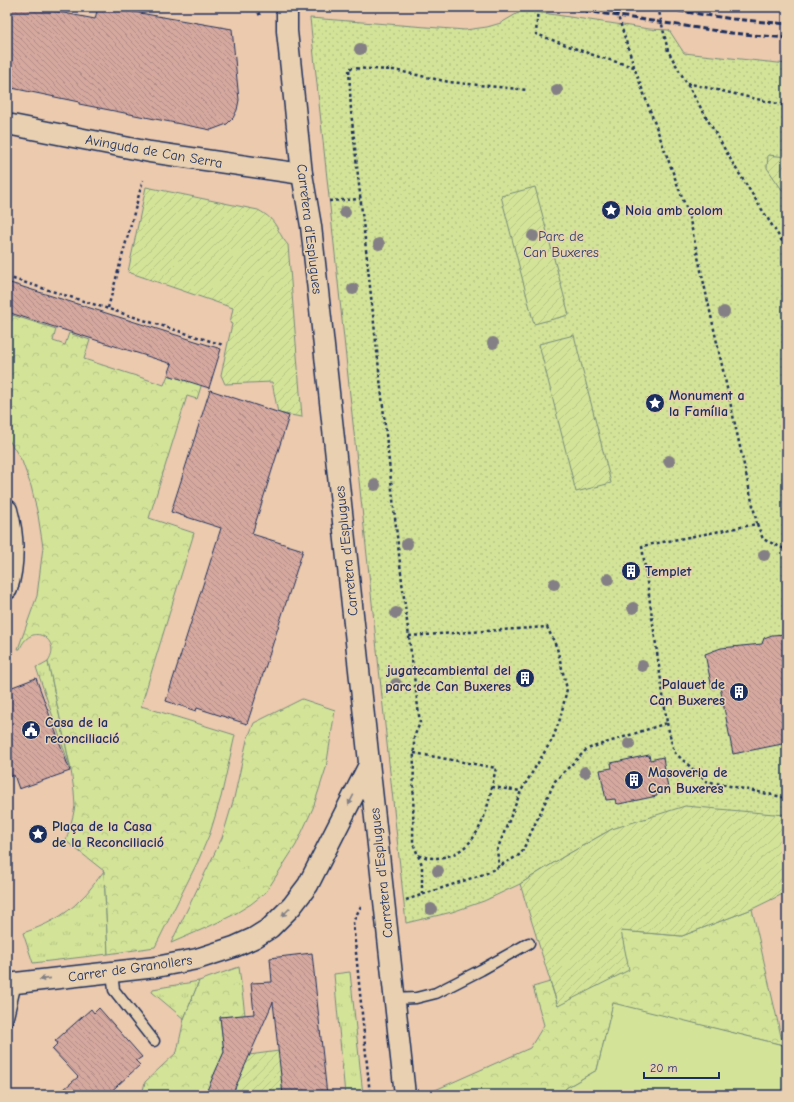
<svg xmlns="http://www.w3.org/2000/svg" width="794" height="1102" font-family="'Comic Neue',sans-serif">
  <defs>
    <pattern id="grass-tufts" width="24" height="20" patternUnits="userSpaceOnUse"><rect width="24" height="20" fill="#d3e498"/><path d="M3 7l-1-3M5 7V3M7 7l1-3M15 17l-1-3M17 17v-4M19 17l1-3" fill="none" stroke="#b5c485"/></pattern>
    <pattern id="forest-crowns" width="20" height="18" patternUnits="userSpaceOnUse"><rect width="20" height="18" fill="#d3e498"/><path d="M2 6a3 3 0 1 1 6 0M12 15a3 3 0 1 1 6 0" fill="none" stroke="#b5c485"/></pattern>
    <pattern id="park-dots" width="8" height="8" patternUnits="userSpaceOnUse"><rect width="8" height="8" fill="#d3e498"/><path d="M2 2h.1M6 6h.1" fill="none" stroke="#b5c485" stroke-width="1.8" stroke-linecap="round"/></pattern>
    <pattern id="garden-furrows" width="10" height="10" patternUnits="userSpaceOnUse"><rect width="10" height="10" fill="#d3e498"/><path d="M-1 1l2-2M0 10L10 0M9 11l2-2" fill="none" stroke="#b5c485"/></pattern>
    <pattern id="building-back-hatch" width="6" height="6" patternUnits="userSpaceOnUse"><rect width="6" height="6" fill="#d6a99f"/><path d="M-1 5l2 2M0 0l6 6M5-1l2 2" fill="none" stroke="#ad8a85"/></pattern>
  </defs>
  <rect width="100%" height="100%" fill="#eccaae"/>
  <filter id="ink" filterUnits="userSpaceOnUse"><feTurbulence type="fractalNoise" baseFrequency=".025" numOctaves="2"/><feDisplacementMap in="SourceGraphic" scale="8" xChannelSelector="R" yChannelSelector="G"/><feConvolveMatrix kernelMatrix="1 2 1 2 8 2 1 2 1" color-interpolation-filters="sRGB"/></filter>
  <g filter="url(#ink)">
    <g fill="url(#grass-tufts)" stroke="#778a7b">
      <polygon points="48,662 71,770 36,667 41,666"/>
      <path d="M104,871L108,954L33,963L23,933C44,926 65,916 80,900C89,892 96,881 104,871Z"/>
      <polygon points="350,972 363,1095 345,1095 334,974"/>
      <polygon points="199,981 184,1019 152,992 153,989"/>
    </g>
    <g fill="url(#forest-crowns)" stroke="#778a7b">
      <path d="M12,315L56,329L53,341L65,345L69,333L90,340L84,359L164,385L168,375L178,378L181,366L205,374L197,399L187,396L149,518L194,533L141,706L235,735L221,797L210,833L198,861L155,947L108,954L104,871L66,841L73,816L75,806L74,791L71,770L48,662C63,640 31,620 20,649H18L37,596L43,547L38,515L31,486L22,461L7,437V326L9,327Z"/>
      <polygon points="302,699 335,710 326,768 313,808 296,845 266,892 251,904 233,915 210,926 171,943 222,838 234,798 247,740 254,723"/>
      <polygon points="752,909 783,1045 613,1004 597,1070 566,1088 563,1095 424,1095 530,1048 544,1025 533,987 550,982 558,1006 621,931 682,936"/>
      <polygon points="239,967 245,1015 220,1017 224,1052 205,1095 142,1095 145,1082 177,1052 184,1019 199,981"/>
    </g>
    <polygon fill="url(#park-dots)" stroke="#778a7b" points="523,10 649,29 669,30 684,53 787,64 787,827 784,815 612,829 563,857 520,884 484,901 452,912 406,923 310,18 465,30 487,27 501,23"/>
    <g fill="url(#garden-furrows)" stroke="#778a7b">
      <polygon points="768,155 787,157 787,197 767,168"/>
      <path d="M146,187L258,210C279,221 275,230 288,245L302,417L278,413L272,382L225,384L221,375L232,324L230,323L233,308L128,272Z"/>
      <polygon points="535,187 569,315 534,324 501,196"/>
      <polygon points="574,335 611,483 576,492 539,344"/>
      <polygon points="685,806 785,815 787,829 787,892 752,909 682,936 621,931 629,970 558,1006 520,884 563,857 612,829"/>
      <polygon points="279,1051 283,1095 232,1095 249,1055"/>
    </g>
    <polygon fill="#d3e498" stroke="#778a7b" points="613,1003 787,1046 787,1095 563,1095 566,1088 597,1070"/>
    <g fill="url(#building-back-hatch)" stroke="#1b2f5e">
      <polygon points="7,7 33,7 95,19 98,7 105,7 232,29 239,100 237,110 233,118 227,124 211,130 79,104 79,102 7,87"/>
      <polygon points="7,282 221,349 209,388 168,375 172,364 7,312"/>
      <polygon points="210,390 289,416 252,534 303,550 247,724 197,708 196,711 166,701 221,528 171,512"/>
      <polygon points="787,634 787,743 733,754 720,687 712,688 705,654 721,648 762,644 764,638 772,635"/>
      <polygon points="36,678 70,771 19,789 14,775 7,778 7,689"/>
      <polygon points="649,755 650,760 663,757 668,789 656,791 657,796 619,804 616,803 615,799 606,800 600,770 612,768 611,763"/>
      <polygon points="312,953 327,1095 283,1095 273,1002 232,1095 205,1095 224,1052 220,1017 254,1014 251,983 272,982 270,958"/>
      <polygon points="99,1008 142,1057 136,1061 140,1065 107,1095 57,1095 78,1077 52,1049 58,1043 55,1041 91,1009 94,1013"/>
    </g>
    <g fill="none" stroke-linecap="round" stroke-linejoin="round">
      <defs>
        <g id="service">
          <polyline points="112,972 114,990 154,1041"/>
          <polyline points="394,999 416,998 436,993 481,970 529,943"/>
          <polyline points="7,1021 16,983"/>
        </g>
        <g id="minor">
          <polyline points="287,7 287,31 302,174 311,226 405,1095"/>
          <polyline points="7,124 150,152 302,174"/>
          <path d="M7,510C14,535 15,564 7,589"/>
          <polyline points="7,984 156,967 197,959 234,947 254,938 270,928 292,906 308,885 369,765"/>
        </g>
      </defs>
      <use href="#service" stroke="#1b2f5e" stroke-width="13"/>
      <use href="#minor" stroke="#1b2f5e" stroke-width="23"/>
      <g stroke="#1b2f5e" stroke-width="2.5" stroke-dasharray="3 3" stroke-linecap="butt">
        <polyline points="256,7 260,16"/>
        <polyline points="615,7 634,66"/>
        <polyline points="658,7 668,51 735,167 787,249"/>
        <polyline points="687,83 787,106"/>
        <polyline points="329,201 360,199"/>
        <polyline points="7,277 223,345"/>
        <polyline points="108,308 143,180"/>
        <polyline points="757,524 763,539 787,550"/>
        <polyline points="409,636 547,627 557,648 567,689 560,719 553,738 521,791 497,850 499,866"/>
        <polyline points="667,723 674,752 706,781 787,798"/>
        <path d="M414,753L496,768C489,798 485,842 451,855C440,859 429,859 418,855"/>
        <polyline points="492,787 521,791"/>
        <polyline points="422,894 422,865 413,843 414,737 420,723 402,582 351,111 349,68 394,70 449,82 528,90"/>
        <polyline points="406,900 487,873 521,854 555,781 587,749 667,723 642,546 757,524 689,216 634,67 596,56 536,34 538,7"/>
        <polyline points="361,906 353,922 370,1095"/>
      </g>
      <use href="#service" stroke="#e8d0b0" stroke-width="10"/>
      <use href="#minor" stroke="#e8d0b0" stroke-width="20"/>
      <g stroke="#1b2f5e" stroke-width="3" stroke-dasharray="6 3" stroke-linecap="butt">
        <polyline points="559,7 731,33 787,38"/>
        <polyline points="652,7 733,19 787,24"/>
      </g>
    </g>
    <g fill="#837f85">
      <circle cx="360" cy="49" r="6"/>
      <circle cx="557" cy="90" r="6"/>
      <circle cx="345" cy="212" r="6"/>
      <circle cx="533" cy="236" r="6"/>
      <circle cx="379" cy="244" r="6"/>
      <circle cx="353" cy="289" r="6"/>
      <circle cx="724" cy="312" r="6"/>
      <circle cx="493" cy="343" r="6"/>
      <circle cx="669" cy="461" r="6"/>
      <circle cx="375" cy="485" r="6"/>
      <circle cx="407" cy="544" r="6"/>
      <circle cx="764" cy="555" r="6"/>
      <circle cx="608" cy="579" r="6"/>
      <circle cx="554" cy="584" r="6"/>
      <circle cx="633" cy="608" r="6"/>
      <circle cx="396" cy="613" r="6"/>
      <circle cx="642" cy="666" r="6"/>
      <circle cx="396" cy="684" r="6"/>
      <circle cx="629" cy="744" r="6"/>
      <circle cx="585" cy="772" r="6"/>
      <circle cx="438" cy="871" r="6"/>
      <circle cx="431" cy="909" r="6"/>
    </g>
    <defs><path id="oneway-solid" d="M-6-.8H1V-3.2L6.5 0L1 3.2V.8H-6Z"/></defs>
    <g fill="#828087">
      <use href="#oneway-solid" transform="translate(351 800) rotate(117)"/>
      <use href="#oneway-solid" transform="translate(286 912) rotate(135)"/>
      <use href="#oneway-solid" transform="translate(45 979) rotate(174)"/>
    </g>
  </g>
  <defs>
    <symbol id="sight-disc" viewBox="-11 -11 22 22"><circle r="9.5" fill="#1b2f5e" stroke="#e8d0b0"/><path d="M0-6L1.8-2.2L6-1.7L2.9 1.2L3.7 5.4L0 3.3L-3.7 5.4L-2.9 1.2L-6-1.7L-1.8-2.2Z" fill="#fff"/></symbol>
    <symbol id="building-disc" viewBox="-11 -11 22 22"><circle r="9.5" fill="#1b2f5e" stroke="#e8d0b0"/><path d="M-4-6H4V6H1V3H-1V6H-4ZM-2.5-4.3h1.7v1.8h-1.7ZM.8-4.3h1.7v1.8H.8ZM-2.5-1h1.7V.8h-1.7ZM.8-1h1.7V.8H.8Z" fill="#fff"/></symbol>
    <symbol id="civic-disc" viewBox="-11 -11 22 22"><circle r="9.5" fill="#1b2f5e" stroke="#e8d0b0"/><path d="M-.6-6.5H3V-4.5H.6V-3L4-1V1h2V6H-6V1h2V-1L-.6-3ZM-1.2 2.5V6h2.4V2.5Z" fill="#fff"/></symbol>
  </defs>
  <g fill-rule="evenodd">
    <use href="#sight-disc" x="600" y="199" width="22" height="22"/>
    <use href="#sight-disc" x="644" y="392" width="22" height="22"/>
    <use href="#building-disc" x="620" y="560" width="22" height="22"/>
    <use href="#building-disc" x="514" y="667" width="22" height="22"/>
    <use href="#building-disc" x="728" y="681" width="22" height="22"/>
    <use href="#civic-disc" x="20" y="719" width="22" height="22"/>
    <use href="#building-disc" x="623" y="769" width="22" height="22"/>
    <use href="#sight-disc" x="27" y="823" width="22" height="22"/>
  </g>
  <g text-anchor="middle" stroke-width="3" stroke-linejoin="round" paint-order="stroke">
    <g font-size="14" fill="#1b2f5e" stroke="#e8d0b0">
      <text transform="translate(154 151) rotate(10)" y="5">Avinguda de Can Serra</text>
      <text transform="translate(310 229) rotate(83)" y="5">Carretera d'Esplugues</text>
      <text transform="translate(346 551) rotate(-96)" y="5">Carretera d'Esplugues</text>
      <text transform="translate(381 873) rotate(-96)" y="5">Carretera d'Esplugues</text>
      <text transform="translate(130 968) rotate(-8)" y="5">Carrer de Granollers</text>
    </g>
    <g font-size="14" font-weight="bold" fill="#1b2f5e" stroke="#e8d0b0" text-anchor="start">
      <text x="625" y="215">Noia amb colom</text>
      <text x="669" y="400">Monument a<tspan x="669" dy="16">la Família</tspan></text>
      <text x="645" y="576">Templet</text>
      <text x="511" y="675" text-anchor="end">jugatecambiental del<tspan x="511" dy="16">parc de Can Buxeres</tspan></text>
      <text x="725" y="689" text-anchor="end">Palauet de<tspan x="725" dy="16">Can Buxeres</tspan></text>
      <text x="45" y="727">Casa de la<tspan x="45" dy="16">reconciliació</tspan></text>
      <text x="648" y="777">Masoveria de<tspan x="648" dy="16">Can Buxeres</tspan></text>
      <text x="52" y="831">Plaça de la Casa<tspan x="52" dy="16">de la Reconciliació</tspan></text>
    </g>
    <g font-size="14" fill="#2d4164" stroke="#e8d0b0">
      <text x="561" y="241">Parc de<tspan x="561" dy="16">Can Buxeres</tspan></text>
    </g>
  </g>
  <rect width="794" height="1102" fill="none" stroke="#e8d0b0" stroke-width="24"/>
  <rect x="12" y="12" width="770" height="1078" fill="none" stroke="#1b2f5e" stroke-width="1.5" filter="url(#ink)"/>
  <path d="M644 1072v6h75v-6" fill="none" stroke="#1b2f5e" stroke-width="2"/>
  <text x="650" y="1072" font-size="12" fill="#1b2f5e" stroke="#e8d0b0" stroke-width="3" paint-order="stroke">20 m</text>
</svg>
